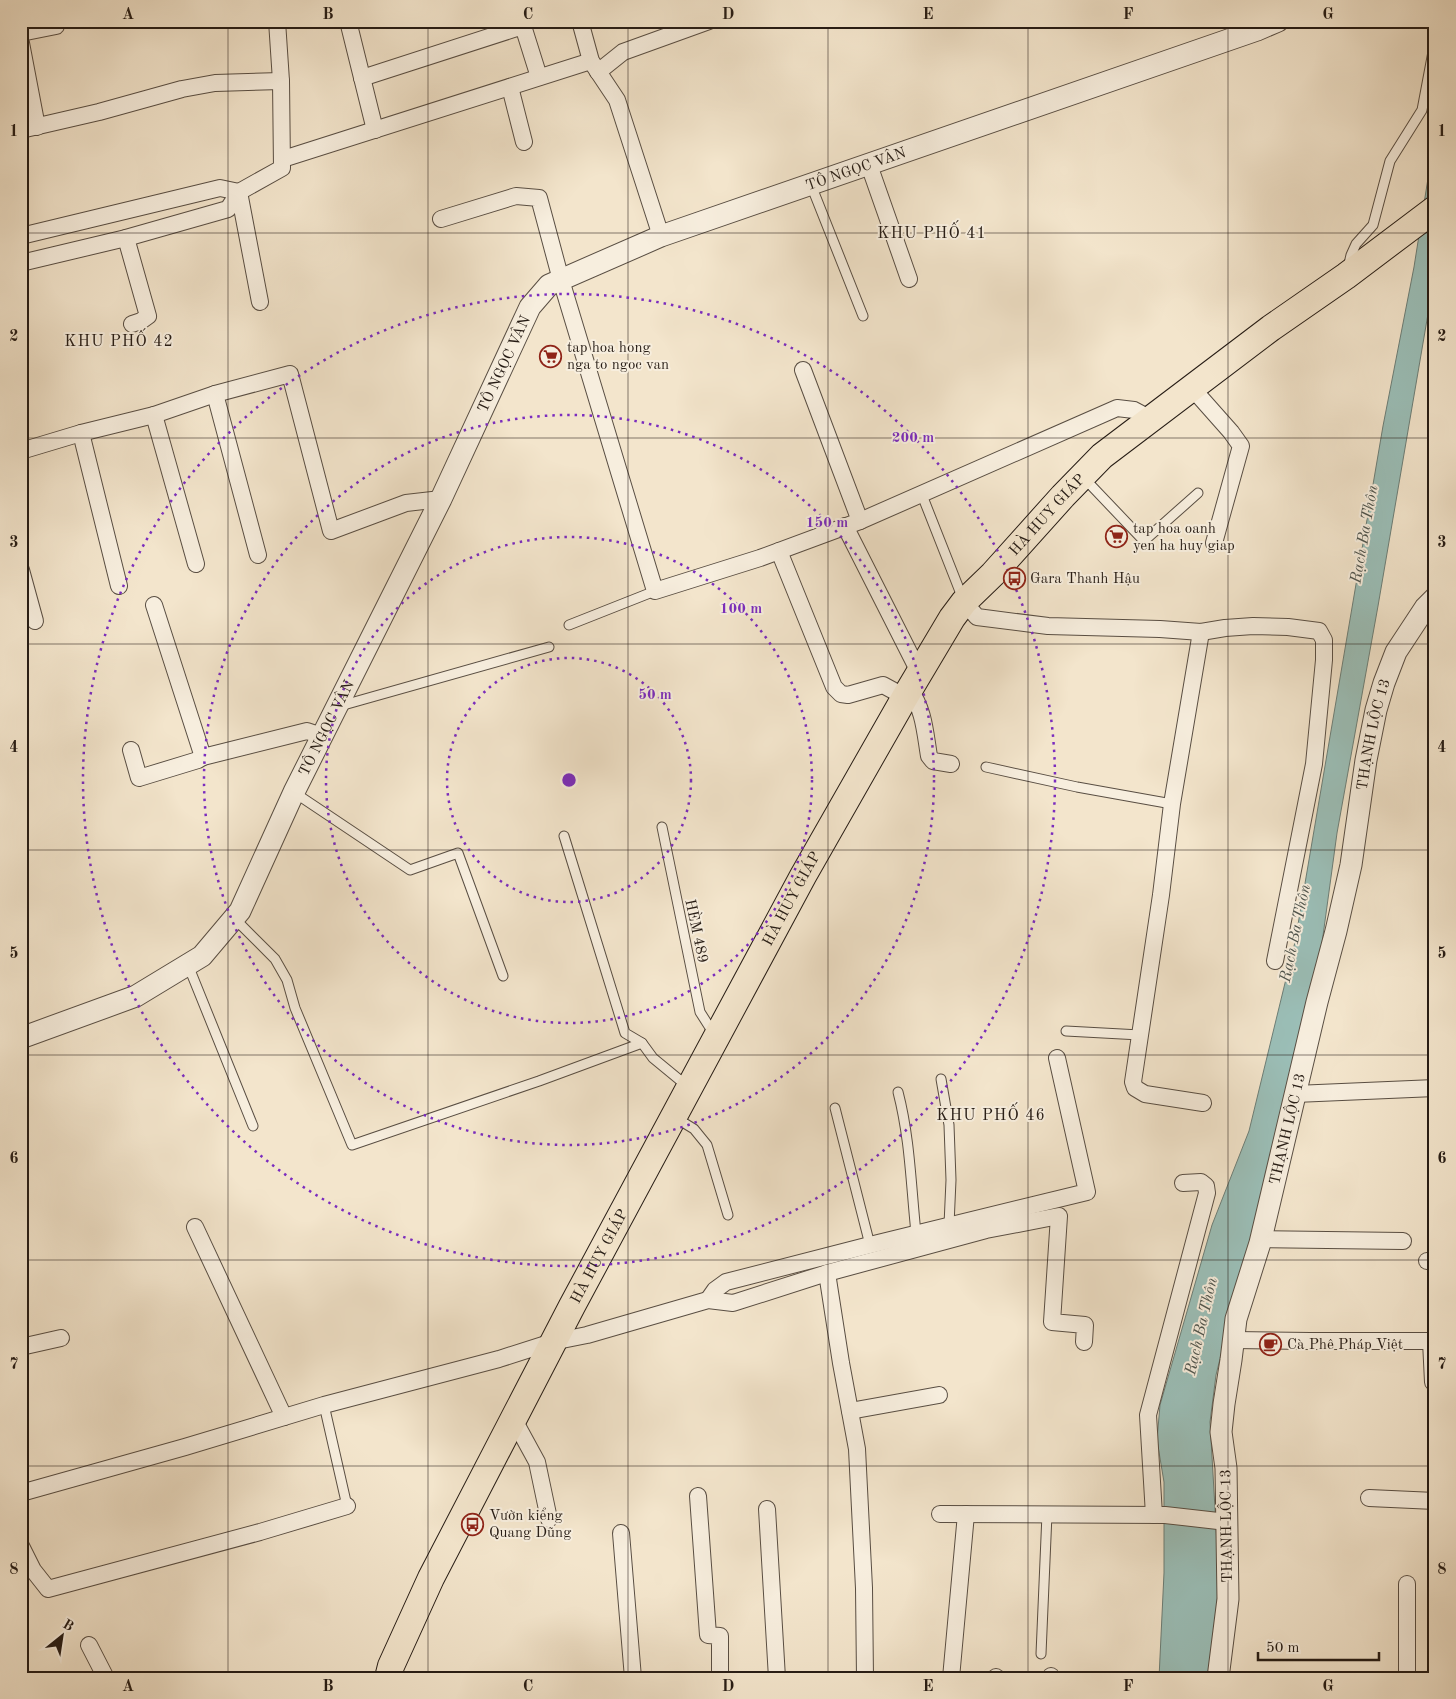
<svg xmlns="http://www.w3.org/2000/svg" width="1456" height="1699" font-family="'Old Standard TT',serif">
  <rect width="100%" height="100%" fill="#f3e5cc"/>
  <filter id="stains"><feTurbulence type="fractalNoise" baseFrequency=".004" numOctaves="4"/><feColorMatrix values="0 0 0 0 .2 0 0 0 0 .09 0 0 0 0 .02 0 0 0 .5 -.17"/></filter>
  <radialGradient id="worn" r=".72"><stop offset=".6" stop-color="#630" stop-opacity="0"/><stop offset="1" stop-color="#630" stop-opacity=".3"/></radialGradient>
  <polygon fill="#9bbfb8" stroke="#6c7e77" points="1435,134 1435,273 1378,606 1337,833 1319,965 1295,1092 1238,1286 1216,1375 1210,1422 1219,1578 1211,1678 1159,1678 1164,1573 1164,1482 1157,1440 1160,1405 1212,1225 1249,1131 1295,942 1383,426 1414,267"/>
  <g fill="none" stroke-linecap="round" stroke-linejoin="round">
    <defs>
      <g id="service">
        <polyline points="811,185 863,316"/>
        <polyline points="1348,268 1351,255 1356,244 1373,225 1390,161 1422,110 1435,41"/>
        <polyline points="1084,478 1144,541 1198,493"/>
        <polyline points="922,495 963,599"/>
        <polyline points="569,625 655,591"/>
        <polyline points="340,706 549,647"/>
        <polyline points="986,767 1077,787 1172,804"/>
        <polyline points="295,793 410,870 458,853 503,976"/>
        <polyline points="662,827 700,1012 714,1034"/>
        <polyline points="564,836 625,1033 642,1043 653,1058 687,1086"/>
        <polyline points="234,918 275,959 287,980 295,1008 352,1145 539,1081 642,1043"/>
        <polyline points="188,965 253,1126"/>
        <polyline points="1066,1031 1140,1035"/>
        <polyline points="941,1079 949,1125 951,1180 949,1225"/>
        <path d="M898,1092C910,1138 911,1186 916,1233"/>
        <polyline points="835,1108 870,1245"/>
        <polyline points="676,1118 694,1129 707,1145 728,1215"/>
        <polyline points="324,1405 347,1506"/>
        <polyline points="1041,1654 1047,1514"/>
      </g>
      <g id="minor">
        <polyline points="348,21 375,130"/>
        <polyline points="580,21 591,61 617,100 661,236"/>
        <polyline points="21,33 56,26"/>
        <polyline points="21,43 37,127"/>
        <polyline points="598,72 623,52 709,21"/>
        <polyline points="362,78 523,26 539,77"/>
        <polyline points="510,87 524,142"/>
        <polyline points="21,130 99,112 182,89 215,83 281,81"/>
        <polyline points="283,159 591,61"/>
        <polyline points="869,165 909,279"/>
        <polyline points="239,192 260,302"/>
        <polyline points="441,219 516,196 539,198 561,280 655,591 760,558 860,521 1117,408 1134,410 1151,419"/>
        <polyline points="21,236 220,188 239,192"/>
        <polyline points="126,238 148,316 141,321 132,324"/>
        <polyline points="21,263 126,238 228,209 239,192 282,168 281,81 277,21"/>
        <polyline points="803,370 860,521"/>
        <polyline points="1192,388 1231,432 1241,446 1214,543"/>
        <polyline points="215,394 258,555"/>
        <polyline points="154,415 196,564"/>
        <polyline points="81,433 119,586"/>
        <polyline points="21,451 81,433 154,415 215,394 290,374 331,531 406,503 441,499"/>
        <polyline points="845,526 919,672"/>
        <polyline points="779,551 834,687 841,694 848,695 883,685 905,697"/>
        <polyline points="21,570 35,621"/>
        <polyline points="964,602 977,617 1048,626 1160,629 1201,632 1225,628 1253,626 1288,627 1319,631 1324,640 1324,660 1314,764 1275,961"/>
        <polyline points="154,605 203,757 307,731 322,736"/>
        <polyline points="1201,632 1172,804 1161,895 1133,1082 1135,1088 1145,1094 1203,1103"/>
        <path d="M909,689C924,709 925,732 929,756L933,761L951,764"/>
        <polyline points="131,750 139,778 198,760 203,757"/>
        <polyline points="1295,1094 1435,1088"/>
        <polyline points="195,1227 284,1417"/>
        <polyline points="1261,1239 1403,1241"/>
        <polyline points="1427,1261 1435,1261"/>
        <polyline points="827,1273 841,1363 857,1449 864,1588 865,1678"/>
        <polyline points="708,1300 715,1290 726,1282 870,1245 1087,1192 1057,1058"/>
        <polyline points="1234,1340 1310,1341 1431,1341 1433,1382"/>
        <polyline points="21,1347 61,1338"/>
        <polyline points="850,1411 939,1395"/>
        <polyline points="513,1418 537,1462 549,1519"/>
        <polyline points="21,1493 185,1447 324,1405 499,1359 552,1342 587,1335 708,1300 733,1303 827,1273 986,1230 1059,1216 1052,1322 1085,1325 1084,1342"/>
        <polyline points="698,1496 708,1635 720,1636 720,1678"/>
        <polyline points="1369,1498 1435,1501"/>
        <polyline points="767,1509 777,1678"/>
        <polyline points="940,1514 1165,1515 1227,1522"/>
        <polyline points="1154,1515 1148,1415 1207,1193 1206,1186 1201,1182 1183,1183"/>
        <polyline points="621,1533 633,1678"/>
        <polyline points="21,1546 33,1570 48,1589 260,1532 347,1506"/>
        <polyline points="1407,1584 1407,1678"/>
        <polyline points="89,1645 106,1678"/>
        <polyline points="951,1678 966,1514"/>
        <polyline points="996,1678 996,1677"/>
        <polyline points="1051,1678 1051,1676"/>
      </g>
      <g id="tertiary">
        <path id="s1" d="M21,1038L136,996L202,956L240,911L294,792L441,499L530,307L549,285L661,236L1257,30L1278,21"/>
        <path id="s2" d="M1218,1678L1228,1599L1226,1468L1221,1432L1224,1404L1231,1360L1236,1319L1260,1243L1317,1002L1336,931L1351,865L1366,760L1376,710L1384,683L1396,652L1425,608L1435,598"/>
      </g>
      <g id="primary">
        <path id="s3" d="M388,1678L391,1666L431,1578L572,1306L803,876L905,697L952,618L964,602L993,574L1063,496L1102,456L1271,328L1346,276L1435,209"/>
      </g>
    </defs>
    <use href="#service" stroke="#594e43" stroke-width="11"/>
    <use href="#minor" stroke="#594e43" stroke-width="18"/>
    <use href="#tertiary" stroke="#594e43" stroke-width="23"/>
    <use href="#primary" stroke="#261c15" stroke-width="28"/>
    <use href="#service" stroke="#f7eede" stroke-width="9"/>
    <use href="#minor" stroke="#f7eede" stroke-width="16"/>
    <use href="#tertiary" stroke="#f7eede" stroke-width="21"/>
    <use href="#primary" stroke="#f3e5cc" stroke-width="26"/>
  </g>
  <path fill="none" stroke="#261c15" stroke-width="1" stroke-opacity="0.55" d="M228,21V1678M428,21V1678M628,21V1678M828,21V1678M1028,21V1678M1228,21V1678M21,233H1435M21,438H1435M21,644H1435M21,850H1435M21,1055H1435M21,1260H1435M21,1466H1435"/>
  <g fill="none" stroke="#7b2cbf" stroke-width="2.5" stroke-dasharray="2.5 5">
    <circle cx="569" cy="780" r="122"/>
    <circle cx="569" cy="780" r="243"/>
    <circle cx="569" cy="780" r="365"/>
    <circle cx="569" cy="780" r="486"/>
  </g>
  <defs>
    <symbol id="supermarket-ring" viewBox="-11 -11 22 22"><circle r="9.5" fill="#f7eede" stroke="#8f2418" stroke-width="1.5"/><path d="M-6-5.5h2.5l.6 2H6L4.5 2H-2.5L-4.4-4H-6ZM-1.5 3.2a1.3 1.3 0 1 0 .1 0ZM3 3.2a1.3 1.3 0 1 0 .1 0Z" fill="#8f2418"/></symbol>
    <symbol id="bus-ring" viewBox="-11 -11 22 22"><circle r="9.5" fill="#f7eede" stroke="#8f2418" stroke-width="1.5"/><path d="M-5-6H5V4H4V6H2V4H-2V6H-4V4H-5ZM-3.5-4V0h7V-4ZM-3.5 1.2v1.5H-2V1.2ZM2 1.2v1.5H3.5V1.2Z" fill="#8f2418"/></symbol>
    <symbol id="cafe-ring" viewBox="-11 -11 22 22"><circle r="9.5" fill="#f7eede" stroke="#8f2418" stroke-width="1.5"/><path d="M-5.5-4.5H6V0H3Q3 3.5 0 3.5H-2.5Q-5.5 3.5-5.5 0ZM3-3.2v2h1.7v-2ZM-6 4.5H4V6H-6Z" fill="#8f2418"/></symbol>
  </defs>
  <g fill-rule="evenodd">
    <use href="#supermarket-ring" x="538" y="344" width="25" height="25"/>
    <use href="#supermarket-ring" x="1104" y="524" width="25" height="25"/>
    <use href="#bus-ring" x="1002" y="566" width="25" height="25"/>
    <use href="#cafe-ring" x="1258" y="1332" width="25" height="25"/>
    <use href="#bus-ring" x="460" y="1512" width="25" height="25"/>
  </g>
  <g text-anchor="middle" stroke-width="4" stroke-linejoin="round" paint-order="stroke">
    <g font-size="15" fill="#261c15" stroke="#f7eede">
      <text dy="5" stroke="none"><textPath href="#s1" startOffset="1286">TÔ NGỌC VÂN</textPath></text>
      <text dy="5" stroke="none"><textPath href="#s1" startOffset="866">TÔ NGỌC VÂN</textPath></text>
      <text dy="5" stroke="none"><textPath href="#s3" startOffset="1342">HÀ HUY GIÁP</textPath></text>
      <text dy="5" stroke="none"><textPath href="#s1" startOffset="461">TÔ NGỌC VÂN</textPath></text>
      <text dy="5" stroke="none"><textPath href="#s2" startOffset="962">THẠNH LỘC 13</textPath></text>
      <text dy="5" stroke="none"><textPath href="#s3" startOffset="878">HÀ HUY GIÁP</textPath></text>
      <text transform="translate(697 931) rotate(78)" y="5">HÈM 489</text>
      <text dy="5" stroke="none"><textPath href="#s2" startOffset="558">THẠNH LỘC 13</textPath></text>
      <text dy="5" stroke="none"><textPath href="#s3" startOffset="472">HÀ HUY GIÁP</textPath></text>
      <text transform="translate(1226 1526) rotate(-91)" y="5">THẠNH LỘC 13</text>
    </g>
    <g font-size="15" fill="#261c15" stroke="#f7eede" text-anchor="start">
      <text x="567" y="352">tap hoa hong<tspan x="567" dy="17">nga to ngoc van</tspan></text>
      <text x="1133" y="533">tap hoa oanh<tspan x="1133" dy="17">yen ha huy giap</tspan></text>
      <text x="1030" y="583">Gara Thanh Hậu</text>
      <text x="1287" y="1349">Cà Phê Pháp Việt</text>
      <text x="489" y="1520">Vườn kiểng<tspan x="489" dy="17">Quang Dũng</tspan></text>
    </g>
    <g font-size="16" letter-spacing="1" fill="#261c15" stroke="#f7eede">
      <text x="932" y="238">KHU PHỐ 41</text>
      <text x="119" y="346">KHU PHỐ 42</text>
      <text x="991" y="1120">KHU PHỐ 46</text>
    </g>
    <g font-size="16" font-style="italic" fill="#4f554e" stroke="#f7eede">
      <text transform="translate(1363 534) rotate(-80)" y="6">Rạch Ba Thôn</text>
      <text transform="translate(1294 933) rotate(-78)" y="6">Rạch Ba Thôn</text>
      <text transform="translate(1200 1326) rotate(-77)" y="6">Rạch Ba Thôn</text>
    </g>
  </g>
  <circle cx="569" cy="780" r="8" fill="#7b2cbf" stroke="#f7eede" stroke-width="2.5"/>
  <g font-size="15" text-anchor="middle" font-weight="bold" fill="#7b2cbf" stroke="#f7eede" stroke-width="4" stroke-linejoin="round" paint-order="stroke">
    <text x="913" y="442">200 m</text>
    <text x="827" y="527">150 m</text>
    <text x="741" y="613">100 m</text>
    <text x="655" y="699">50 m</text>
  </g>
  <rect width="1456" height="1699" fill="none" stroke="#f3e5cc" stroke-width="55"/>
  <g transform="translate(62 1636) rotate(30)" stroke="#f7eede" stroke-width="4" paint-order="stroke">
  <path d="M0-4L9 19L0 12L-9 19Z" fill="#261c15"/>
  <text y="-8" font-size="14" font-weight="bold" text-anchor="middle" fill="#261c15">B</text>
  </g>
  <path d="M1258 1652v8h121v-8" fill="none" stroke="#261c15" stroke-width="2.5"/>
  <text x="1266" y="1652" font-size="15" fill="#261c15" stroke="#f7eede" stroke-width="4" paint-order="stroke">50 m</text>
  <rect x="28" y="28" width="1400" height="1644" fill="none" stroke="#261c15" stroke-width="2"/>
  <g font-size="16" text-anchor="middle" font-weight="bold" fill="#261c15">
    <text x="128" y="19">A</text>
    <text x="328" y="19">B</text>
    <text x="528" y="19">C</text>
    <text x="728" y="19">D</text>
    <text x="928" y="19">E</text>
    <text x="1128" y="19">F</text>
    <text x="1328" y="19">G</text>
    <text x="14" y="136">1</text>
    <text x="1442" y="136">1</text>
    <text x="14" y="341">2</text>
    <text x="1442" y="341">2</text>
    <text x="14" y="547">3</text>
    <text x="1442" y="547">3</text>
    <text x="14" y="752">4</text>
    <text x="1442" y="752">4</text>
    <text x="14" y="958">5</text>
    <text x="1442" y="958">5</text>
    <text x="14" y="1163">6</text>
    <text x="1442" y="1163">6</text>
    <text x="14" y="1369">7</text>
    <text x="1442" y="1369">7</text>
    <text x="14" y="1574">8</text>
    <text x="1442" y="1574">8</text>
    <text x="128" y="1691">A</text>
    <text x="328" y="1691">B</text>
    <text x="528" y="1691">C</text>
    <text x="728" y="1691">D</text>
    <text x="928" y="1691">E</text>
    <text x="1128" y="1691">F</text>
    <text x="1328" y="1691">G</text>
  </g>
  <rect width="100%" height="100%" filter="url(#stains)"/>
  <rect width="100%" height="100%" fill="url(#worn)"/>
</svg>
